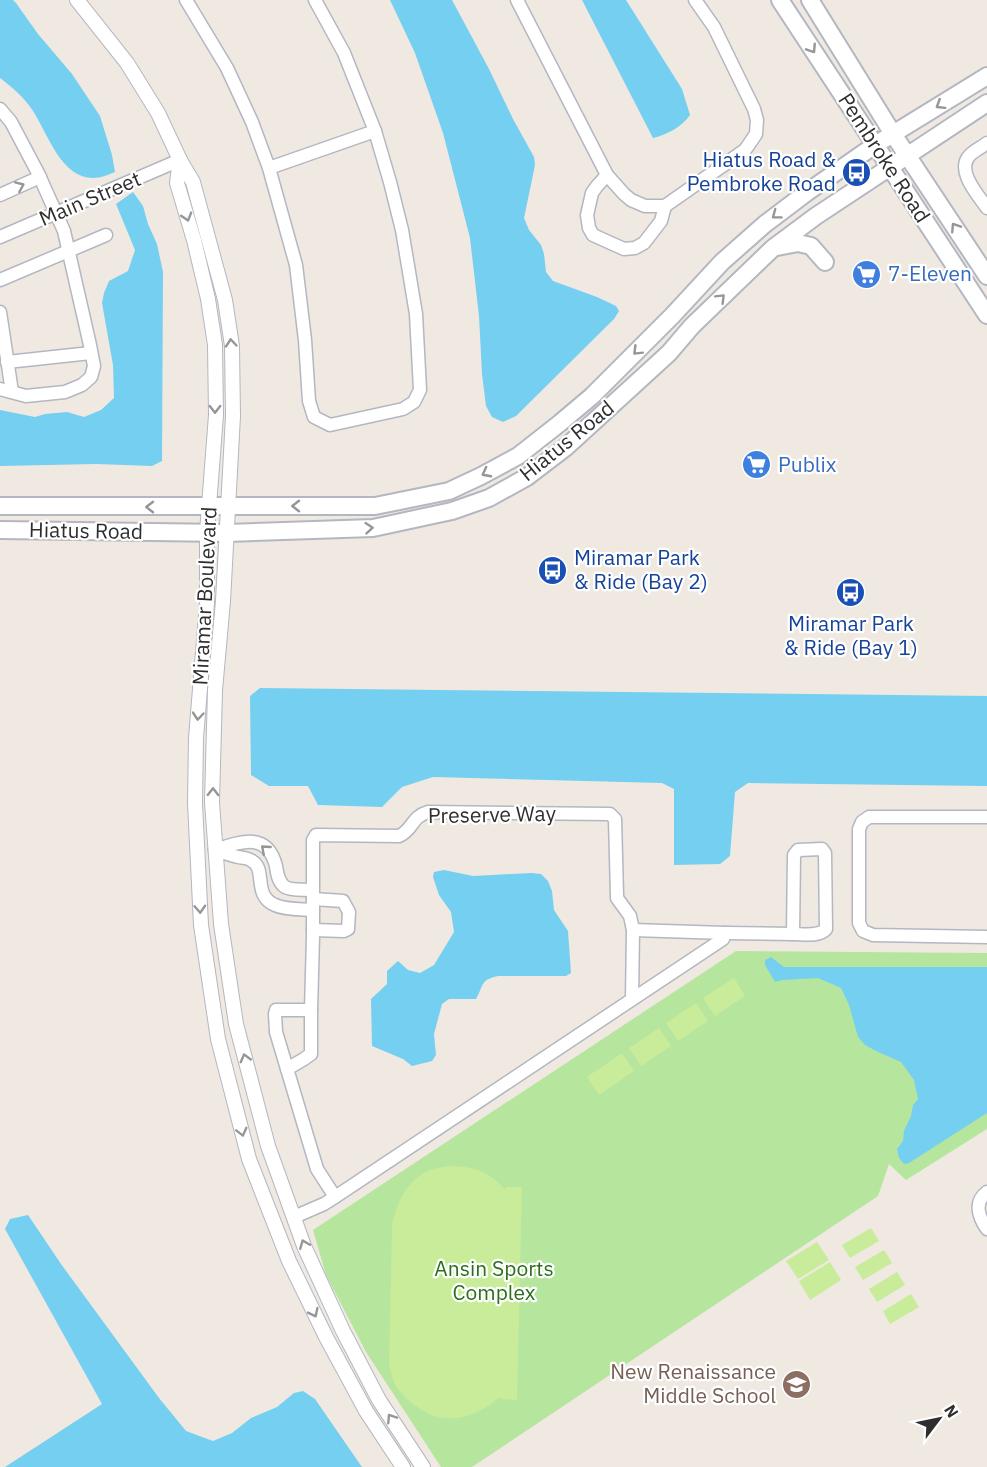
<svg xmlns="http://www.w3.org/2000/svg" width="987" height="1467" font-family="'IBM Plex Sans',sans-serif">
  <rect width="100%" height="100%" fill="#efe9e1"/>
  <polygon fill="#b6e59e" points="736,951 987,953 987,1129 906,1180 889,1164 878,1196 472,1467 441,1467 366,1352 326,1275 313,1230"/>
  <g fill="#c9ec9a">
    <polygon points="734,978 745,996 715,1016 703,998"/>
    <polygon points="696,1003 708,1021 678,1041 666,1023"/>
    <polygon points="659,1028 671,1046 641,1066 629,1048"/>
    <polygon points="622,1053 634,1071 599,1095 587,1077"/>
    <path d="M449,1166C473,1167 489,1170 505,1190L506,1187H522L517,1400L501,1399L500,1397C476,1418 444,1428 416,1406C407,1400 399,1392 394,1382C392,1377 390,1370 389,1365L392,1226C396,1203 407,1180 430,1170C436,1168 443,1167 449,1166Z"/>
    <polygon points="871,1228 879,1241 850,1258 842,1245"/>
    <polygon points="817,1242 829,1260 798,1279 786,1261"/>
    <polygon points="884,1250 892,1263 863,1280 855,1267"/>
    <polygon points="830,1262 841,1280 810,1300 799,1281"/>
    <polygon points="897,1272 905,1285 877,1302 869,1289"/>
    <polygon points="911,1294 919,1307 890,1324 883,1311"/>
  </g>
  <g fill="#75cff0">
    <path d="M0,0H13L16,3L38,34L72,74L100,116L112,155L115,172C108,175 100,178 93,178C61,178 48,134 33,111C25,98 12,87 0,78Z"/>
    <polygon points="390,0 452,0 489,69 513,119 534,157 535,165 524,218 529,230 541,245 544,254 546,272 553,281 597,297 616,306 619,311 614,319 516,416 503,422 492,417 486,406 482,374 479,316 470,238 443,133 415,53"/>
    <path d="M582,0H626L682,89L690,115C682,127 666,135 653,138Z"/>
    <polygon points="133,192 143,206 148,224 157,244 163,272 162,461 152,466 96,464 0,466 0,410 35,417 45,414 67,412 84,417 101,410 114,398 113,365 102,303 104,293 109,281 128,271 135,250 116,204"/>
    <polygon points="260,688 987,696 987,786 748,783 735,792 730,856 720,864 674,865 674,789 662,783 433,777 402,787 382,807 318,805 308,786 269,786 251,775 250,696"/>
    <path d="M444,870L473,876L531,873L541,874L548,881L552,891L554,910L568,931L571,973L566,976H498C480,980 484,985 476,999H449L442,1004L434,1034L436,1055L432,1061L412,1066L403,1059L372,1046L371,999L387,984V971L398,961L408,970L420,973L434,965L454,932L451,912L439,895L433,877L434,872Z"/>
    <polygon points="771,957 784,967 987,967 987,1113 909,1163 904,1164 899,1158 897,1149 903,1141 904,1131 911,1116 913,1105 918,1099 914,1080 901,1062 876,1051 865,1045 858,1037 849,1005 841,988 818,978 782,980 775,982 765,965 765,960"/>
    <polygon points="28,1215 61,1264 159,1398 186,1431 213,1441 232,1433 251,1418 277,1407 294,1393 303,1391 315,1399 362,1467 5,1467 102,1404 5,1229 10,1219"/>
  </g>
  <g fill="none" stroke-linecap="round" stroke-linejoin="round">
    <defs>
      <g id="minor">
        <polyline points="186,0 227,68 252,122 269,168 296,265 305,340 309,401 314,417 330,425 403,409 414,402 420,390 416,314 402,230 390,182 375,131 344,53 315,0"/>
        <polyline points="517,0 607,175 624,194 631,200 645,206 665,206 745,150 756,134 757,120 754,109 714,27 695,0"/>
        <polyline points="0,109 11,122 38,173 64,231 90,345 94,366 91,377 82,385 65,392 26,396 0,389"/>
        <path d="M987,143C982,147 975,150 970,155C955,170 978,195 987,208"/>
        <polyline points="269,168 375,131"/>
        <polyline points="607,175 597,186 592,193 587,215 589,228 593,235 624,249 635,248 644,243 661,221 665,206"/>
        <polyline points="0,195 40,177"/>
        <polyline points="0,237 180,160"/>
        <polyline points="0,280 106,235"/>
        <polyline points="0,312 12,392"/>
        <polyline points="7,362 91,353"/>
        <polyline points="987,817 869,817 862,822 859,829 859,923 863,931 873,935 987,937"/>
        <path d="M822,849L825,853L826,929C819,937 803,934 793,934L794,855L798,850Z"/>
        <path d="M215,850C223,853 231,855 238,857C243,858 249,858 252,861C267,869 252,895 275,905C286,910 301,909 313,910"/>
        <path d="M215,850C240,842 267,831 276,866C277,873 278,882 285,887C292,891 304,889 312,890"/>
        <polyline points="313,899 343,901 349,912 348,929 344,931 313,930"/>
        <polyline points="633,930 725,933 793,934"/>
        <polyline points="287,1069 304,1059 311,1054 311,1010"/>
        <path d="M987,1192C973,1202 979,1218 987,1229"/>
        <path d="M335,1197L317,1169L276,1032L275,1014L276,1010H311L313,937V840L316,835L399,836C413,830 411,817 428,812L610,814L615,819L617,895V898L630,916L633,930L632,999"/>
        <polyline points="294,1217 324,1204 335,1197 723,939 725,933"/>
      </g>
      <g id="tertiary">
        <polyline points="77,0 127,63 158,113 180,160 193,182 225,300 232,346 233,416 223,601 215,690 212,802 221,924 236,1024 268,1146 304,1246 343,1331 379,1400 423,1467"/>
        <polyline points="180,160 177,183 194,240 208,299 215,345 216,415 207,532 207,603 196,738 195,803 201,925 218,1039 249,1159 289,1261 326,1337 366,1411 403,1467"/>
      </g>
      <g id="secondary">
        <polyline points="780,0 987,315"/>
        <polyline points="810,0 893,134 987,276"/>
        <polyline points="777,247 798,243 811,246 825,262"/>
        <polyline points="0,506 375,506 449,491 481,476 518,456 560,423 592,396 672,316 722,262 765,224 806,193 875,145 987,76"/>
        <polyline points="0,530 227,533 373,528 452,511 489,498 527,477 565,448 669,353 692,326 773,248 816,216 987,103"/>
      </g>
    </defs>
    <use href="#minor" stroke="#b4b7c1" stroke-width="15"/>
    <use href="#tertiary" stroke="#b4b7c1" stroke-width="16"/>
    <use href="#secondary" stroke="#b4b7c1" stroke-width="20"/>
    <use href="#minor" stroke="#fff" stroke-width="12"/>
    <use href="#tertiary" stroke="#fff" stroke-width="14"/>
    <use href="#secondary" stroke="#fff" stroke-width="16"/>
  </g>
  <defs><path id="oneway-chevron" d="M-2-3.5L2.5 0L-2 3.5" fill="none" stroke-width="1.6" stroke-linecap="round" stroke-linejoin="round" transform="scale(1.5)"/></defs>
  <g stroke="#969696">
    <use href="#oneway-chevron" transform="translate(812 49) rotate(57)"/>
    <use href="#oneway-chevron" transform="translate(940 105) rotate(148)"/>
    <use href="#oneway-chevron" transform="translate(20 186) rotate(-23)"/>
    <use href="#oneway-chevron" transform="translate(776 215) rotate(143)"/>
    <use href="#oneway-chevron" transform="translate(187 217) rotate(73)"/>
    <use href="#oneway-chevron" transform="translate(955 227) rotate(-123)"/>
    <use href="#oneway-chevron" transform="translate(721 298) rotate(-45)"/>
    <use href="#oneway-chevron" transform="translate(231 343) rotate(-95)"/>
    <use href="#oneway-chevron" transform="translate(637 351) rotate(135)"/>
    <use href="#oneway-chevron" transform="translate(215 409) rotate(90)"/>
    <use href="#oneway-chevron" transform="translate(486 473) rotate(152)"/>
    <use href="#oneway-chevron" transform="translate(296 506) rotate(180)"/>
    <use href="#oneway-chevron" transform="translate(150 507) rotate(-180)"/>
    <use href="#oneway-chevron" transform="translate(369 528) rotate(-5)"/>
    <use href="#oneway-chevron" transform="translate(198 716) rotate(95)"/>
    <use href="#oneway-chevron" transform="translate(213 792) rotate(-89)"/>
    <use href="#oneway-chevron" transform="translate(265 849) rotate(-139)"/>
    <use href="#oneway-chevron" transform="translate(200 909) rotate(87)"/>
    <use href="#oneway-chevron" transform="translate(245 1058) rotate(-105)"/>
    <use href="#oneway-chevron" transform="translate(242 1132) rotate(76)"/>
    <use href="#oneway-chevron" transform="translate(304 1244) rotate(-112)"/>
    <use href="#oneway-chevron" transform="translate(314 1313) rotate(64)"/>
    <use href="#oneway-chevron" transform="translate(391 1418) rotate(-123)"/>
  </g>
  <defs>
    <symbol id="bus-disc" viewBox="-11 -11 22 22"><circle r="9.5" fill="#1a4fb4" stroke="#fff"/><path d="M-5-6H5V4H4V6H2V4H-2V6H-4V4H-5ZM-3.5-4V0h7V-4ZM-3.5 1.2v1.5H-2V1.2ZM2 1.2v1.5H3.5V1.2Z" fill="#fff"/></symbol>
    <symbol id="supermarket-disc" viewBox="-11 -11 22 22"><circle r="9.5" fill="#3f7fe0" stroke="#fff"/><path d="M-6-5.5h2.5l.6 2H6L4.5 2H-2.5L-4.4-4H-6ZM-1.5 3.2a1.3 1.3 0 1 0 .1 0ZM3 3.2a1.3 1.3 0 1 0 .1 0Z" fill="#fff"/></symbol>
    <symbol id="school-disc" viewBox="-11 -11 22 22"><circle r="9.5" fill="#8d6e63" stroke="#fff"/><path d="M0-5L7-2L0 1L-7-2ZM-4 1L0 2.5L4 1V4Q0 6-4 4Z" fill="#fff"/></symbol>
  </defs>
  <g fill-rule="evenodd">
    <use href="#bus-disc" x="840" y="156" width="33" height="33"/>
    <use href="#supermarket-disc" x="850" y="258" width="33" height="33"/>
    <use href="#supermarket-disc" x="740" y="448" width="33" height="33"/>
    <use href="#bus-disc" x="536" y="554" width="33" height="33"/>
    <use href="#bus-disc" x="834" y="576" width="33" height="33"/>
    <use href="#school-disc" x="780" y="1368" width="33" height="33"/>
  </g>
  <g text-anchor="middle" stroke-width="4.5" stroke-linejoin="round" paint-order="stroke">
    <g font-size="21" fill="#2e2e2e" stroke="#fff">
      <text transform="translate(884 158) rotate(57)" y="7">Pembroke Road</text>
      <text transform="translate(90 199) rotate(-23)" y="7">Main Street</text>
      <text transform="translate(567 441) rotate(-39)" y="7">Hiatus Road</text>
      <text transform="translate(86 531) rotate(1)" y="7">Hiatus Road</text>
      <text transform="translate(205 596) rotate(-87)" y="7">Miramar Boulevard</text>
      <text transform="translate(492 815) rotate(-1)" y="7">Preserve Way</text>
    </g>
    <g font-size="21" fill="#164399" stroke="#fff" text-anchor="end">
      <text x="836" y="167">Hiatus Road &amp;<tspan x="836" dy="24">Pembroke Road</tspan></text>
      <text x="574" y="565" text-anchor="start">Miramar Park<tspan x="574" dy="24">&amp; Ride (Bay 2)</tspan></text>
      <text x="851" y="631" text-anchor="middle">Miramar Park<tspan x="851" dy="24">&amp; Ride (Bay 1)</tspan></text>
    </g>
    <g font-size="21" fill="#366cbe" stroke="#fff" text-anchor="start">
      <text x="888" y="281">7-Eleven</text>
      <text x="778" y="472">Publix</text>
    </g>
    <g font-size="21" fill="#2c6e1b" stroke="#fff">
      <text x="494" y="1276">Ansin Sports<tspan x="494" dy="24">Complex</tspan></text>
    </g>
    <g font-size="21" fill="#785e54" stroke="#fff" text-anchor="end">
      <text x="776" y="1379">New Renaissance<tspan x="776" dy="24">Middle School</tspan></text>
    </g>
  </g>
  <g transform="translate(939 1419) rotate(58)" stroke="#ffffff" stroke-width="4.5" paint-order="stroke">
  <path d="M0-4.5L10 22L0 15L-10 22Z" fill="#2e2e2e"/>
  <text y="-9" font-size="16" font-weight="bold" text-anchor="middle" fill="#2e2e2e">N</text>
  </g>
</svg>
